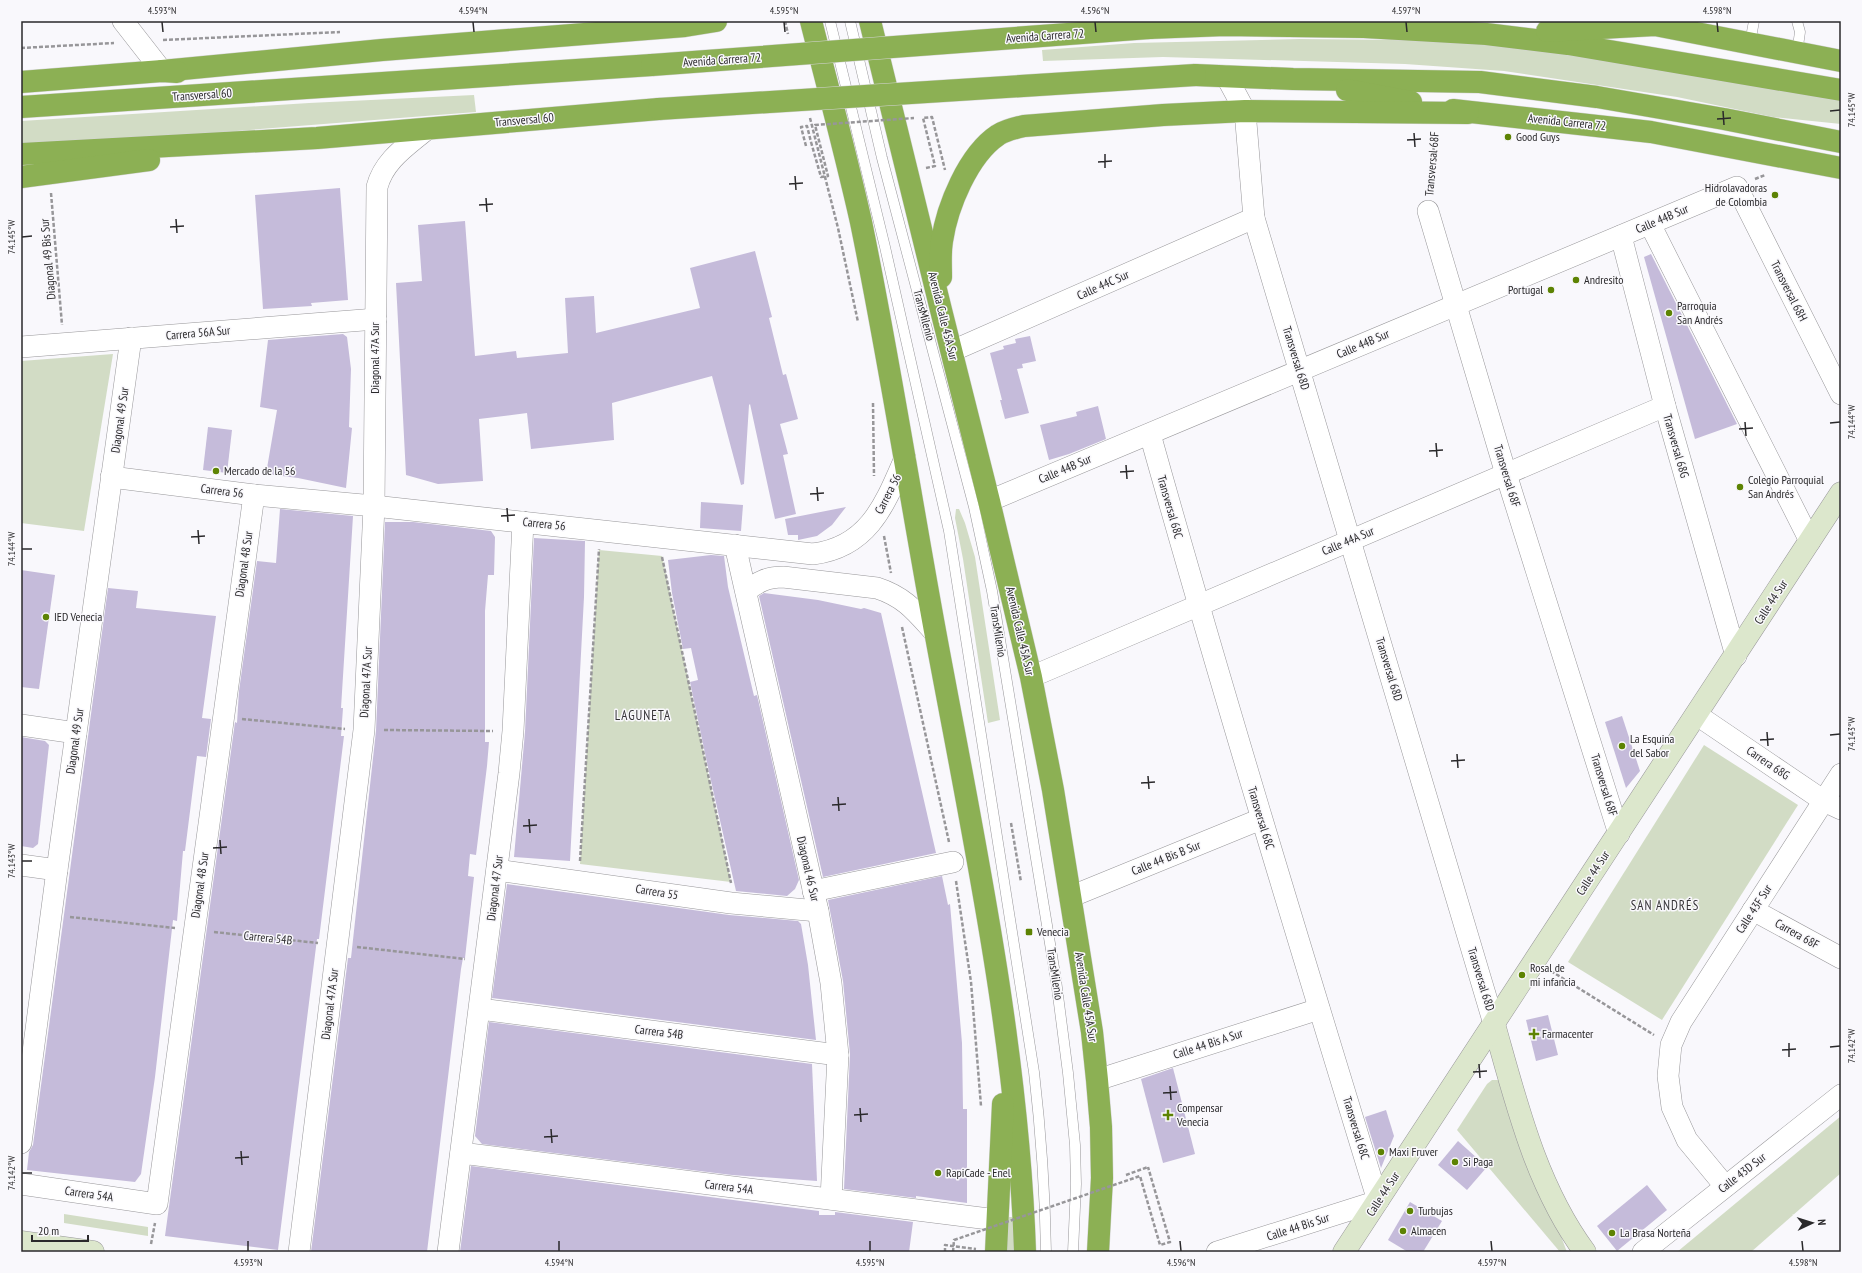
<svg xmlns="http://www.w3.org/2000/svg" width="1862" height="1273" font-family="'PT Sans Narrow',sans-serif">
  <rect width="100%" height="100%" fill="#f9f8fc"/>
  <g fill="#d2dcc5">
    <polygon points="1300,39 1399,40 1485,44 1586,54 1841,100 1841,124 1773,117 1677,97 1504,71 1405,64 1163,57 1043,61 1042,50 1134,43"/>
    <polygon points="474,95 476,112 21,148 21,121 309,103"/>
    <polygon points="113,354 84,531 21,523 21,361"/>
    <polygon points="956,509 959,509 965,523 975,557 1000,720 988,723 963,559 955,518"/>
    <polygon points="599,550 662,556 731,882 580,864"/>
    <polygon points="1704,745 1798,805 1662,1020 1568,962"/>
    <polygon points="1492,1080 1501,1080 1567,1252 1560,1252 1457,1130 1487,1084"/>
    <polygon points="1841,1116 1841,1173 1751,1252 1677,1252"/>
    <polygon points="64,1214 148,1227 148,1236 64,1223"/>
    <polygon points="1008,1217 1013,1217 1017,1252 1005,1252"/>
  </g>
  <g fill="#c5bbda">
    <polygon points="340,188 348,300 311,303 312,306 263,309 255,195"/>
    <polygon points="465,221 475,356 516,351 517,358 568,353 565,298 594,296 596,333 700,308 690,268 755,251 772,317 769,318 783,375 786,374 798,419 780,424 788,454 783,455 796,514 775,519 750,404 749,405 744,484 741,485 712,376 612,403 614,440 531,449 527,413 479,419 483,481 438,484 406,475 396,283 422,281 418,225"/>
    <polygon points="1651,254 1737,424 1695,439 1644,257"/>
    <polygon points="343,334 347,337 351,369 349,427 352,428 346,488 298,478 266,474 277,410 260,407 268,340"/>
    <polygon points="1030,336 1036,361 1022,364 1023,368 1017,369 1029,413 1005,419 1000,400 1002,400 990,353 1004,349 1003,346 1016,343 1015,339"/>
    <polygon points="1098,406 1106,439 1069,454 1049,460 1040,425 1077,416 1076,412"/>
    <polygon points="208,427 232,430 227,473 203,470"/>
    <polygon points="701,502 743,505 741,531 700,528"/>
    <polygon points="846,507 832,525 817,536 798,540 798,535 788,535 785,519"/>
    <polygon points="280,509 353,516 341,708 343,708 341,736 344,736 319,939 317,939 278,1250 165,1236 235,722 237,723 239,691 257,561 276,563"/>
    <polygon points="385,522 413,522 491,531 495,537 494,575 488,575 485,611 485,742 489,742 487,766 476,855 470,854 468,876 474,877 465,958 463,958 461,969 427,1252 311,1252 348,958 351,958 376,731"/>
    <polygon points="534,538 585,541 584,597 570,861 514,857 525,732"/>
    <polygon points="711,555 724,556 728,587 754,696 757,695 799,880 795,889 787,896 736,891 709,772 690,682 698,680 691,648 683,649 672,593 668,560"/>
    <polygon points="21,570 55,575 39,689 21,687"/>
    <polygon points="108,588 138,591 136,608 216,616 202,718 211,719 206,757 197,756 185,851 183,851 177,921 173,920 155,1077 141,1174 135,1182 27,1170 29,1152 33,1145"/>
    <polygon points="764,593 818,600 861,609 864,608 881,613 936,853 823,877 759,596"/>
    <polygon points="1622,716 1640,771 1626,788 1605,722"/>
    <polygon points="21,737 45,741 49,745 38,844 33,848 21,846"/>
    <polygon points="942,876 948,905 950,904 962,1043 963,1109 967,1109 967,1203 916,1196 916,1198 844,1189 850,1054 843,981 828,900"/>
    <polygon points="507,884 729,915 798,921 801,924 808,965 816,1040 492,998"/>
    <polygon points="1548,1015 1558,1055 1536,1061 1526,1020"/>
    <polygon points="489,1022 812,1064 817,1181 732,1175 482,1144 475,1136"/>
    <polygon points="1173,1068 1195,1154 1163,1163 1141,1079"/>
    <polygon points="1386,1110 1394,1136 1381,1168 1365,1117"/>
    <polygon points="1458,1141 1487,1167 1467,1190 1438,1165"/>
    <polygon points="471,1166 819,1211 819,1215 835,1215 835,1212 913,1222 909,1252 460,1252"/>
    <polygon points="1647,1185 1667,1210 1617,1251 1597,1226"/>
    <polygon points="1410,1202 1442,1221 1423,1252 1408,1252 1388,1240"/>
  </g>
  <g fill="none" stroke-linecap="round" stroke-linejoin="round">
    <defs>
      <g id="lane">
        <path d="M830,21L885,247L949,531L1034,1072C1041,1132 1045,1191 1046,1252"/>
        <polyline points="850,21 882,158 974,507 992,591 1056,980 1068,1073 1075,1145 1076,1184 1073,1252"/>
        <polyline points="1797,21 1800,32 1797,53"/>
        <polyline points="1750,43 1754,21"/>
      </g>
      <g id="street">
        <polyline points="123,21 162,71"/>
        <polyline points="1226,76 1245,111 1254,218 1494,1024"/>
        <polyline points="1428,211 1506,474 1619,834"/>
        <polyline points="1650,224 1810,541"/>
        <polyline points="1621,236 1665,406 1736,656"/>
        <polyline points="21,347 376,319"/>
        <polyline points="952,351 1254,218"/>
        <path d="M1150,434C1222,691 1300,946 1378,1201L1217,1252"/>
        <path d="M111,477L254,495L374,506L813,554C869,547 885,504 905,458"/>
        <polyline points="989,501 1737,187 1841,394"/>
        <polyline points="735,545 818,911 831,983 838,1055 831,1199"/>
        <path d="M746,591C758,582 767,577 783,577L877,588C905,597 916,612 935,633"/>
        <polyline points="1031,677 1665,406"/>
        <polyline points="1697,715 1824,801 1841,809"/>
        <polyline points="21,725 76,733"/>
        <polyline points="21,865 57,870"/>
        <polyline points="497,870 731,903 818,911"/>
        <polyline points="813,891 953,862"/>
        <polyline points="1070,897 1261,819"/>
        <polyline points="1753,910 1841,958"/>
        <polyline points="480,1009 838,1055"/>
        <polyline points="1097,1080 1319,1009"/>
        <polyline points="21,1143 57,870 131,338"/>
        <polyline points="461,1153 997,1220"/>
        <polyline points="21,1184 157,1204 254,495"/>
        <polyline points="1725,1186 1687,1140 1672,1107 1668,1076 1671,1045 1681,1022 1841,774"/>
        <path d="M299,1252L364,730L374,506L377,187C384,160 407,146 427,129"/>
        <polyline points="448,1252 509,773 513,731 523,522"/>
        <polyline points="1643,1252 1841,1095"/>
      </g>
      <g id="secondary">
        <path d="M1494,1024C1516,1102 1536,1186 1585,1252"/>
        <polyline points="21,1242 93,1252"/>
        <polyline points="1344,1252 1841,493"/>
      </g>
      <g id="highway">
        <path d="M811,21C828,88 846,155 861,222C889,358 910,495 935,631C973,837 1018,1042 1025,1252"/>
        <polyline points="870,21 941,310 989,501 1031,677 1053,790 1092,1032 1097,1080 1101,1127 1102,1178 1098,1252"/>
        <polyline points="1149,28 1225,25 1364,27 1486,34 1568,44 1841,90"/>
        <polyline points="1547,31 1655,25 1841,61"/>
        <polyline points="162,71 382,50 685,26 716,21"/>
        <polyline points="1195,75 1293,79 1480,82 1597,97 1724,119 1841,142"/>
        <polyline points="21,82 162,71 177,72"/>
        <polyline points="1347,90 1411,102"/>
        <polyline points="21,107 652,65"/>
        <polyline points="1453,110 1651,132 1841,168"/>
        <polyline points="21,154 317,138 659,109"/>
        <polyline points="21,177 149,160"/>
        <path d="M941,277C941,265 940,253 942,241C947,207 968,155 998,135C1006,130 1015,128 1024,126L1163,115L1245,111L1468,113"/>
        <polyline points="996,1252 1003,1104"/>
      </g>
    </defs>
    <use href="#lane" stroke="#98979a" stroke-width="11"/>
    <use href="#street" stroke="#98979a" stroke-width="22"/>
    <use href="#secondary" stroke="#98979a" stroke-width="23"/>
    <use href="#highway" stroke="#d4d4d5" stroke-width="23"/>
    <g stroke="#979699" stroke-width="2.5" stroke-dasharray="4 2" stroke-linecap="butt">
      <polyline points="785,21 788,34"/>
      <polyline points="163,40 340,32"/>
      <polyline points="21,48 114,43"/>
      <polyline points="810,118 838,228 858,322"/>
      <polyline points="806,146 801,127 807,126 811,142"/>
      <polyline points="926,168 935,166 923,118 932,117 945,170"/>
      <polyline points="1755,179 1765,175"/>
      <polyline points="1430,192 1435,133"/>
      <polyline points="51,193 62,325"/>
      <polyline points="873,403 874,476"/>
      <polyline points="884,536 891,573"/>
      <polyline points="662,557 731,883"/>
      <polyline points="902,627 949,842"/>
      <polyline points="242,719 345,729"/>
      <polyline points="384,730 493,731"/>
      <polyline points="1011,823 1021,882"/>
      <polyline points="580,861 599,549"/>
      <polyline points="956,881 971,982 981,1106"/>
      <polyline points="70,917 175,928"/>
      <polyline points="214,932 318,943"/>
      <polyline points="357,947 465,959"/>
      <polyline points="1551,971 1654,1035"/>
      <polyline points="1126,1175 1148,1167"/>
      <polyline points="151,1244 155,1223"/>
      <polyline points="945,1252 945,1245 976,1249"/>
    </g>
    <use href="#lane" stroke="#fff" stroke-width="10"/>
    <use href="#street" stroke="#fff" stroke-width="21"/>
    <use href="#secondary" stroke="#dce7cc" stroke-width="22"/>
    <use href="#highway" stroke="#8cb054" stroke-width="22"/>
    <defs>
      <g id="highway-bridge">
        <polyline points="652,65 1149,28"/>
        <polyline points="659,109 1195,75"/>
      </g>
    </defs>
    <use href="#highway-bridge" stroke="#d4d4d5" stroke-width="23" stroke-linecap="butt"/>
    <g stroke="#979699" stroke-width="2.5" stroke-dasharray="4 2" stroke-linecap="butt">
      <polyline points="811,142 821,177 828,176 815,125 914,118"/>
      <polyline points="953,1252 954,1240 1140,1176 1160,1245 1170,1242 1148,1167"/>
    </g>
    <use href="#highway-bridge" stroke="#8cb054" stroke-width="22"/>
  </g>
  <path fill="none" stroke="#2a292b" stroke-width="1.5" d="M162,22L163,32M473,22L474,32M784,22L785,32M1095,22L1096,32M1406,22L1407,32M1717,22L1718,32M1723,111L1724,125M1830,111L1840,110M1717,119L1731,118M1414,133L1415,147M1407,140L1421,139M1105,154V168M1098,162L1112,161M795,176L796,190M789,184L803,183M486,198L487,212M479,205L493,204M176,219L177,233M170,227L184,226M22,237L32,236M1745,422L1746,436M1830,423L1840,422M1739,429L1753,428M1436,443L1437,457M1429,451L1443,450M1126,465L1127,479M1120,472L1134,471M817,487L818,501M810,494L824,493M507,508L508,522M501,516L515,515M198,530L199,544M191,537L205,536M22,549H32M1767,732L1768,746M1830,735L1840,734M1760,740L1774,739M1457,754L1458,768M1451,761L1465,760M1148,776L1149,789M1141,783L1155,782M838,797L839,811M832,805L846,804M529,819L530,833M523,826L537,825M220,840L221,854M213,848L227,847M22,861H32M1789,1043V1057M1830,1047L1840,1046M1782,1050L1796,1049M1479,1064L1480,1078M1473,1072L1487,1071M1170,1086L1171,1100M1163,1093L1177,1092M860,1108L861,1122M854,1115L868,1114M551,1129L552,1143M544,1137L558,1136M241,1151L242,1165M235,1158L249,1157M22,1173H32M248,1241V1251M559,1241V1251M870,1241V1251M1180,1241L1181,1251M1491,1241L1492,1251M1802,1241L1803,1251"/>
  <g fill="#5d8303" stroke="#f9f8fc" stroke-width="1.5">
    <circle cx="1508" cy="137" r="4"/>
    <circle cx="1775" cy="195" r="4"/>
    <circle cx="1576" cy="280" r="4"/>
    <circle cx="1551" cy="290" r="4"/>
    <circle cx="1669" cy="313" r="4"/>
    <circle cx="216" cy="471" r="4"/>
    <circle cx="1740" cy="487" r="4"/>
    <circle cx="46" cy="617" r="4"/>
    <circle cx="1622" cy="746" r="4"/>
    <rect x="1025" y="928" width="8" height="8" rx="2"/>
    <circle cx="1522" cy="975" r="4"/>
    <path d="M1532 1028h4v4h4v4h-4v4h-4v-4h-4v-4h4z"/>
    <path d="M1166 1109h4v4h4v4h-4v4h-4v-4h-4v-4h4z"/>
    <circle cx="1381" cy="1152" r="4"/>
    <circle cx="1455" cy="1162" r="4"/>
    <circle cx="938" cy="1173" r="4"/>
    <circle cx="1410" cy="1211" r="4"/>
    <circle cx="1403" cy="1231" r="4"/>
    <circle cx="1612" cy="1233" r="4"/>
  </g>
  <g text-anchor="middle" stroke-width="3" stroke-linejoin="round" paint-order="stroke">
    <g font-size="12" fill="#2a292b" stroke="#f9f8fc">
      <text transform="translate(1045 36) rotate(-4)" y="4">Avenida Carrera 72</text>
      <text transform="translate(722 60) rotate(-4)" y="4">Avenida Carrera 72</text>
      <text transform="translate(202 95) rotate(-4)" y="4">Transversal 60</text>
      <text transform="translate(524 120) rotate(-5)" y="4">Transversal 60</text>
      <text transform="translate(1567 122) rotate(6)" y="4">Avenida Carrera 72</text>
      <text transform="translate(1432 164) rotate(-85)" y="4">Transversal 68F</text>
      <text transform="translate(1662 219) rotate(-23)" y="4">Calle 44B Sur</text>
      <text transform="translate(48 259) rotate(-95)" y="4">Diagonal 49 Bis Sur</text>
      <text transform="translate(1103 285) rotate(-24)" y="4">Calle 44C Sur</text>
      <text transform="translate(1789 291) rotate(63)" y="4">Transversal 68H</text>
      <text transform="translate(924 315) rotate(75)" y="4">TransMilenio</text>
      <text transform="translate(943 316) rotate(76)" y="4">Avenida Calle 45A Sur</text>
      <text transform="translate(198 333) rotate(-5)" y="4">Carrera 56A Sur</text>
      <text transform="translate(1363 344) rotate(-23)" y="4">Calle 44B Sur</text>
      <text transform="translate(375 358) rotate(-90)" y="4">Diagonal 47A Sur</text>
      <text transform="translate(1296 358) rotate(73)" y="4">Transversal 68D</text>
      <text transform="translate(120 420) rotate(-82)" y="4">Diagonal 49 Sur</text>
      <text transform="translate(1676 446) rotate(74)" y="4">Transversal 68G</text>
      <text transform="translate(1065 469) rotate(-23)" y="4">Calle 44B Sur</text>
      <text transform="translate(1507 476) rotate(73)" y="4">Transversal 68F</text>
      <text transform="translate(222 491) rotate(7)" y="4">Carrera 56</text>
      <text transform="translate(888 494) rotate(-63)" y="4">Carrera 56</text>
      <text transform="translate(1170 507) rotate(74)" y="4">Transversal 68C</text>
      <text transform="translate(544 524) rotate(6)" y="4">Carrera 56</text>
      <text transform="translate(1348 541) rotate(-23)" y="4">Calle 44A Sur</text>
      <text transform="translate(244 564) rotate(-82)" y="4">Diagonal 48 Sur</text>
      <text transform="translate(1771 602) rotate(-57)" y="4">Calle 44 Sur</text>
      <text transform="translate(998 631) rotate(81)" y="4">TransMilenio</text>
      <text transform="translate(1020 631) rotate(77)" y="4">Avenida Calle 45A Sur</text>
      <text transform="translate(1389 669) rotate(73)" y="4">Transversal 68D</text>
      <text transform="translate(366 682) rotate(-87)" y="4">Diagonal 47A Sur</text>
      <text transform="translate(75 741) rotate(-82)" y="4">Diagonal 49 Sur</text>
      <text transform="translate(1768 763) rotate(34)" y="4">Carrera 68G</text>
      <text transform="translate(1604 785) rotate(73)" y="4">Transversal 68F</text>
      <text transform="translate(1261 818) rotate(73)" y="4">Transversal 68C</text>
      <text transform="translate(1166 858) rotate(-22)" y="4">Calle 44 Bis B Sur</text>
      <text transform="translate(808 869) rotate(77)" y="4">Diagonal 46 Sur</text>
      <text transform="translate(1593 873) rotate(-57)" y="4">Calle 44 Sur</text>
      <text transform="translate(200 885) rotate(-82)" y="4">Diagonal 48 Sur</text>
      <text transform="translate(495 888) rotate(-83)" y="4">Diagonal 47 Sur</text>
      <text transform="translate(657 892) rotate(9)" y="4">Carrera 55</text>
      <text transform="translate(1754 909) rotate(-57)" y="4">Calle 43F Sur</text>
      <text transform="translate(1797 934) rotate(29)" y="4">Carrera 68F</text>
      <text transform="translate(268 938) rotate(6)" y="4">Carrera 54B</text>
      <text transform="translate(1055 974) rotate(81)" y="4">TransMilenio</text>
      <text transform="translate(1481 979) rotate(73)" y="4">Transversal 68D</text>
      <text transform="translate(1086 997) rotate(81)" y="4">Avenida Calle 45A Sur</text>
      <text transform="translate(330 1004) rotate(-83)" y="4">Diagonal 47A Sur</text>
      <text transform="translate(659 1032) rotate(7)" y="4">Carrera 54B</text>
      <text transform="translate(1208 1044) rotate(-18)" y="4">Calle 44 Bis A Sur</text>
      <text transform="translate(1356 1128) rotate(73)" y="4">Transversal 68C</text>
      <text transform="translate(1742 1173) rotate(-38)" y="4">Calle 43D Sur</text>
      <text transform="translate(729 1187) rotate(7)" y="4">Carrera 54A</text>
      <text transform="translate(89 1194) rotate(8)" y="4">Carrera 54A</text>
      <text transform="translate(1383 1194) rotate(-57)" y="4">Calle 44 Sur</text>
      <text transform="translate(1298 1227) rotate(-18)" y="4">Calle 44 Bis Sur</text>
    </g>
    <g font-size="12" fill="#2a292b" stroke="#f9f8fc" text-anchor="start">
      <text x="1516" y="141">Good Guys</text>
      <text x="1767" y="192" text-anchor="end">Hidrolavadoras<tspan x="1767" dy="14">de Colombia</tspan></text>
      <text x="1584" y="284">Andresito</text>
      <text x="1543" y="294" text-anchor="end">Portugal</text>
      <text x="1677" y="310">Parroquia<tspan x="1677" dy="14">San Andrés</tspan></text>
      <text x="224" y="475">Mercado de la 56</text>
      <text x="1748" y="484">Colegio Parroquial<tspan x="1748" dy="14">San Andrés</tspan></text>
      <text x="54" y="621">IED Venecia</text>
      <text x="1630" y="743">La Esquina<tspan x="1630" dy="14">del Sabor</tspan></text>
      <text x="1037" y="936">Venecia</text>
      <text x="1530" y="972">Rosal de<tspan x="1530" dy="14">mi infancia</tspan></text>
      <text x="1542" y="1038">Farmacenter</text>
      <text x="1177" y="1112">Compensar<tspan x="1177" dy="14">Venecia</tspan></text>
      <text x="1389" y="1156">Maxi Fruver</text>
      <text x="1463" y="1166">Si Paga</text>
      <text x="946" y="1177">RapiCade - Enel</text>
      <text x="1418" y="1215">Turbujas</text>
      <text x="1411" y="1235">Almacen</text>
      <text x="1620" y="1237">La Brasa Norteña</text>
    </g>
    <g font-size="13" letter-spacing="1" fill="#343336" stroke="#f9f8fc">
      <text x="643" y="720">LAGUNETA</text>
      <text x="1665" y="910">SAN ANDRÉS</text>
    </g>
  </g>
  <rect width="1862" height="1273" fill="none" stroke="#f9f8fc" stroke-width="44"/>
  <g transform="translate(1812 1223) rotate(86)" stroke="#f9f8fc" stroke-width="3" paint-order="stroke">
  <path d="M0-3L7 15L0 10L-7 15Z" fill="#2a292b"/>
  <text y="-6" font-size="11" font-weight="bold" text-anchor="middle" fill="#2a292b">N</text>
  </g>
  <path d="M32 1235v6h56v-6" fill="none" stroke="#2a292b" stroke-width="2"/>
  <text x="38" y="1235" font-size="12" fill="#2a292b" stroke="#f9f8fc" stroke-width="3" paint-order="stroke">20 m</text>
  <rect x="22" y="22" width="1818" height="1229" fill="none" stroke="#2a292b" stroke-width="1.5"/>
  <g font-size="10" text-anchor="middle" fill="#2a292b">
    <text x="162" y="14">4.593°N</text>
    <text x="473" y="14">4.594°N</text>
    <text x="784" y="14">4.595°N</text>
    <text x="1095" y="14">4.596°N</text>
    <text x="1406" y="14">4.597°N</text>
    <text x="1717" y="14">4.598°N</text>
    <text transform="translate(1851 110) rotate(-90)" y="4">74.145°W</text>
    <text transform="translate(11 237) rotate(-90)" y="4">74.145°W</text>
    <text transform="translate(1851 422) rotate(-90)" y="4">74.144°W</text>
    <text transform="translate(11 549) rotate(-90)" y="4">74.144°W</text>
    <text transform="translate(1851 734) rotate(-90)" y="4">74.143°W</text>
    <text transform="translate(11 861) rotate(-90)" y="4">74.143°W</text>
    <text transform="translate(1851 1046) rotate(-90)" y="4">74.142°W</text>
    <text transform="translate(11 1173) rotate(-90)" y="4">74.142°W</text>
    <text x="248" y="1266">4.593°N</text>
    <text x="559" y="1266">4.594°N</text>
    <text x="870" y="1266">4.595°N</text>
    <text x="1181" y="1266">4.596°N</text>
    <text x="1492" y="1266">4.597°N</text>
    <text x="1803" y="1266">4.598°N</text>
  </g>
</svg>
